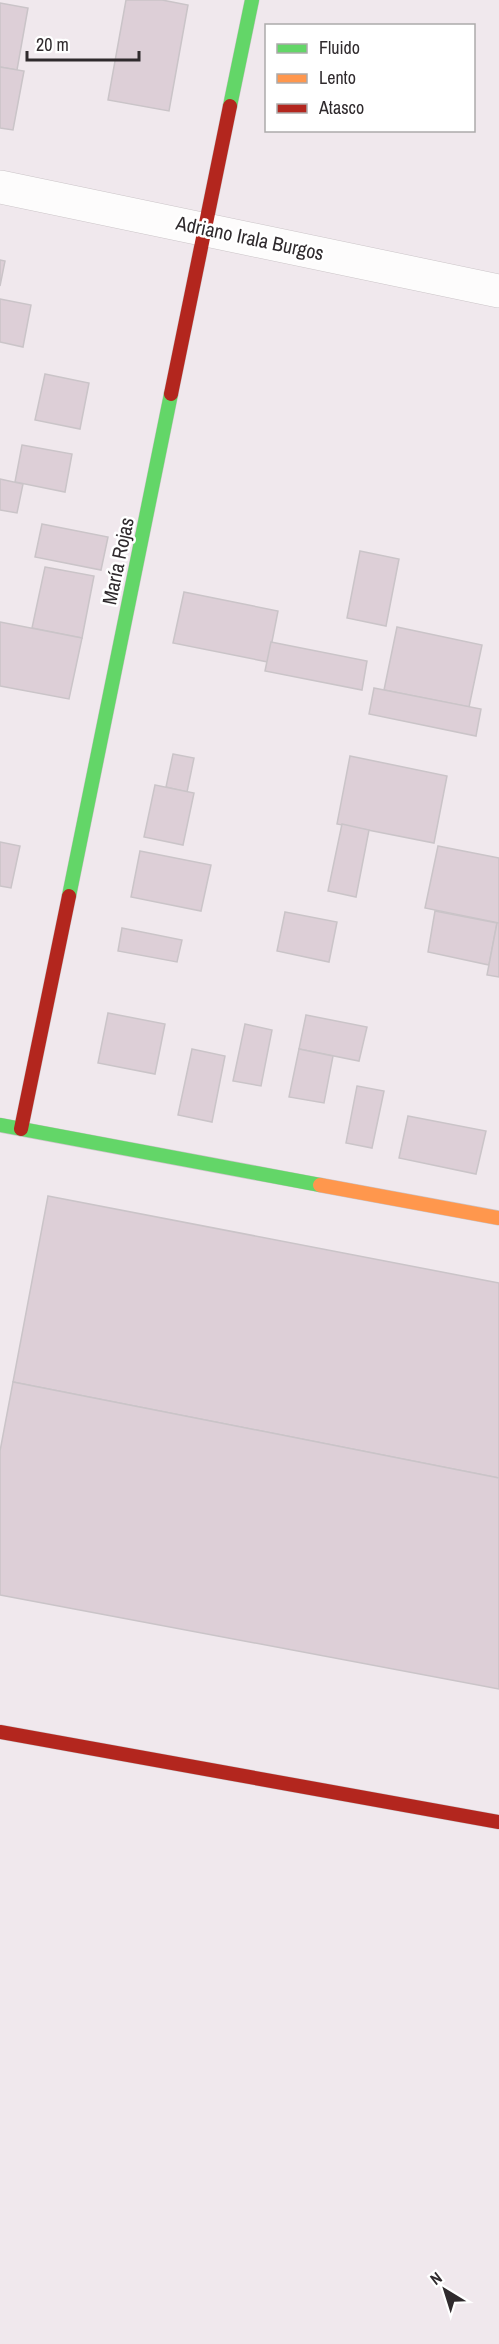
<svg xmlns="http://www.w3.org/2000/svg" width="499" height="2344" font-family="'Archivo Narrow',sans-serif">
  <rect width="100%" height="100%" fill="#f0e8ed"/>
  <g fill="#ddcfd7" stroke="#cac4c8" stroke-width="1.5">
    <polygon points="126,0 162,0 188,5 169,111 108,100"/>
    <polygon points="0,3 28,8 17,70 0,67"/>
    <polygon points="0,67 24,71 13,130 0,128"/>
    <polygon points="0,260 5,261 0,286"/>
    <polygon points="0,299 31,305 23,347 0,342"/>
    <polygon points="45,374 89,383 80,429 35,420"/>
    <polygon points="22,445 72,454 65,492 15,482"/>
    <polygon points="0,479 23,484 17,513 0,510"/>
    <polygon points="42,524 108,537 101,570 35,557"/>
    <polygon points="360,551 399,559 386,626 347,618"/>
    <polygon points="45,567 94,576 82,638 32,628"/>
    <polygon points="184,592 278,611 268,662 173,643"/>
    <polygon points="0,622 82,638 69,699 0,686"/>
    <polygon points="397,627 482,645 469,707 384,690"/>
    <polygon points="271,642 367,661 362,690 265,671"/>
    <polygon points="374,688 481,709 476,736 369,714"/>
    <polygon points="173,754 194,758 187,792 166,787"/>
    <polygon points="350,756 447,776 434,843 337,824"/>
    <polygon points="155,785 194,793 183,845 144,837"/>
    <polygon points="342,824 369,830 356,897 328,891"/>
    <polygon points="0,842 20,846 11,888 0,886"/>
    <polygon points="438,846 499,858 499,923 425,908"/>
    <polygon points="140,851 211,865 201,911 131,897"/>
    <polygon points="435,911 497,923 489,965 428,952"/>
    <polygon points="285,912 337,922 329,962 277,951"/>
    <polygon points="497,923 499,923 499,977 487,975"/>
    <polygon points="122,928 182,940 177,962 118,951"/>
    <polygon points="108,1013 165,1024 155,1074 98,1063"/>
    <polygon points="306,1015 367,1027 359,1061 299,1049"/>
    <polygon points="245,1024 272,1030 261,1086 233,1081"/>
    <polygon points="192,1049 225,1056 212,1122 178,1115"/>
    <polygon points="299,1049 333,1056 324,1103 289,1097"/>
    <polygon points="357,1086 384,1091 372,1148 346,1143"/>
    <polygon points="408,1116 486,1131 476,1174 399,1158"/>
    <polygon points="48,1196 499,1283 499,1478 13,1382"/>
    <polygon points="13,1382 499,1478 499,1689 0,1595 0,1451"/>
  </g>
  <g fill="none" stroke-linecap="round" stroke-linejoin="round">
    <defs>
      <polyline id="street" points="0,187 499,291"/>
      <g id="fast">
        <polyline points="230,106 252,0"/>
        <polyline points="69,896 171,394"/>
        <polyline points="0,1125 320,1185"/>
      </g>
      <polyline id="slow" points="320,1185 499,1218"/>
      <g id="jam">
        <polyline points="171,394 230,106"/>
        <polyline points="21,1129 69,896"/>
        <polyline points="0,1732 499,1822"/>
      </g>
    </defs>
    <use href="#street" stroke="#cbc5c8" stroke-width="34"/>
    <use href="#fast" stroke="#cbc5c8" stroke-width="15"/>
    <use href="#slow" stroke="#cbc5c8" stroke-width="15"/>
    <use href="#jam" stroke="#cbc5c8" stroke-width="15"/>
    <use href="#street" stroke="#fdfcfc" stroke-width="33"/>
    <use href="#fast" stroke="#63d668" stroke-width="14"/>
    <use href="#slow" stroke="#ff974d" stroke-width="14"/>
    <use href="#jam" stroke="#b3261e" stroke-width="14"/>
  </g>
  <g text-anchor="middle" stroke-width="5" stroke-linejoin="round" paint-order="stroke">
    <g font-size="20" fill="#2f2a2d" stroke="#fff">
      <text transform="translate(250 238) rotate(12)" y="7">Adriano Irala Burgos</text>
      <text transform="translate(118 561) rotate(-78)" y="7">María Rojas</text>
    </g>
  </g>
  <rect x="265" y="24" width="210" height="108" fill="#ffffff" stroke="#acaaab" stroke-width="1.5"/>
  <rect x="277" y="44" width="30" height="9" fill="#63d668" stroke="#acaaab" stroke-width="1.5"/>
  <text x="319" y="54" font-size="18" fill="#2f2a2d">Fluido</text>
  <rect x="277" y="74" width="30" height="9" fill="#ff974d" stroke="#acaaab" stroke-width="1.5"/>
  <text x="319" y="84" font-size="18" fill="#2f2a2d">Lento</text>
  <rect x="277" y="104" width="30" height="9" fill="#b3261e" stroke="#acaaab" stroke-width="1.5"/>
  <text x="319" y="114" font-size="18" fill="#2f2a2d">Atasco</text>
  <g transform="translate(445 2290) rotate(322)" stroke="#ffffff" stroke-width="4.5" paint-order="stroke">
  <path d="M0-4.5L10 22L0 15L-10 22Z" fill="#2f2a2d"/>
  <text y="-9" font-size="16" font-weight="bold" text-anchor="middle" fill="#2f2a2d">N</text>
  </g>
  <path d="M27 51v9h112v-9" fill="none" stroke="#2f2a2d" stroke-width="3"/>
  <text x="36" y="51" font-size="18" fill="#2f2a2d" stroke="#ffffff" stroke-width="4.5" paint-order="stroke">20 m</text>
</svg>
